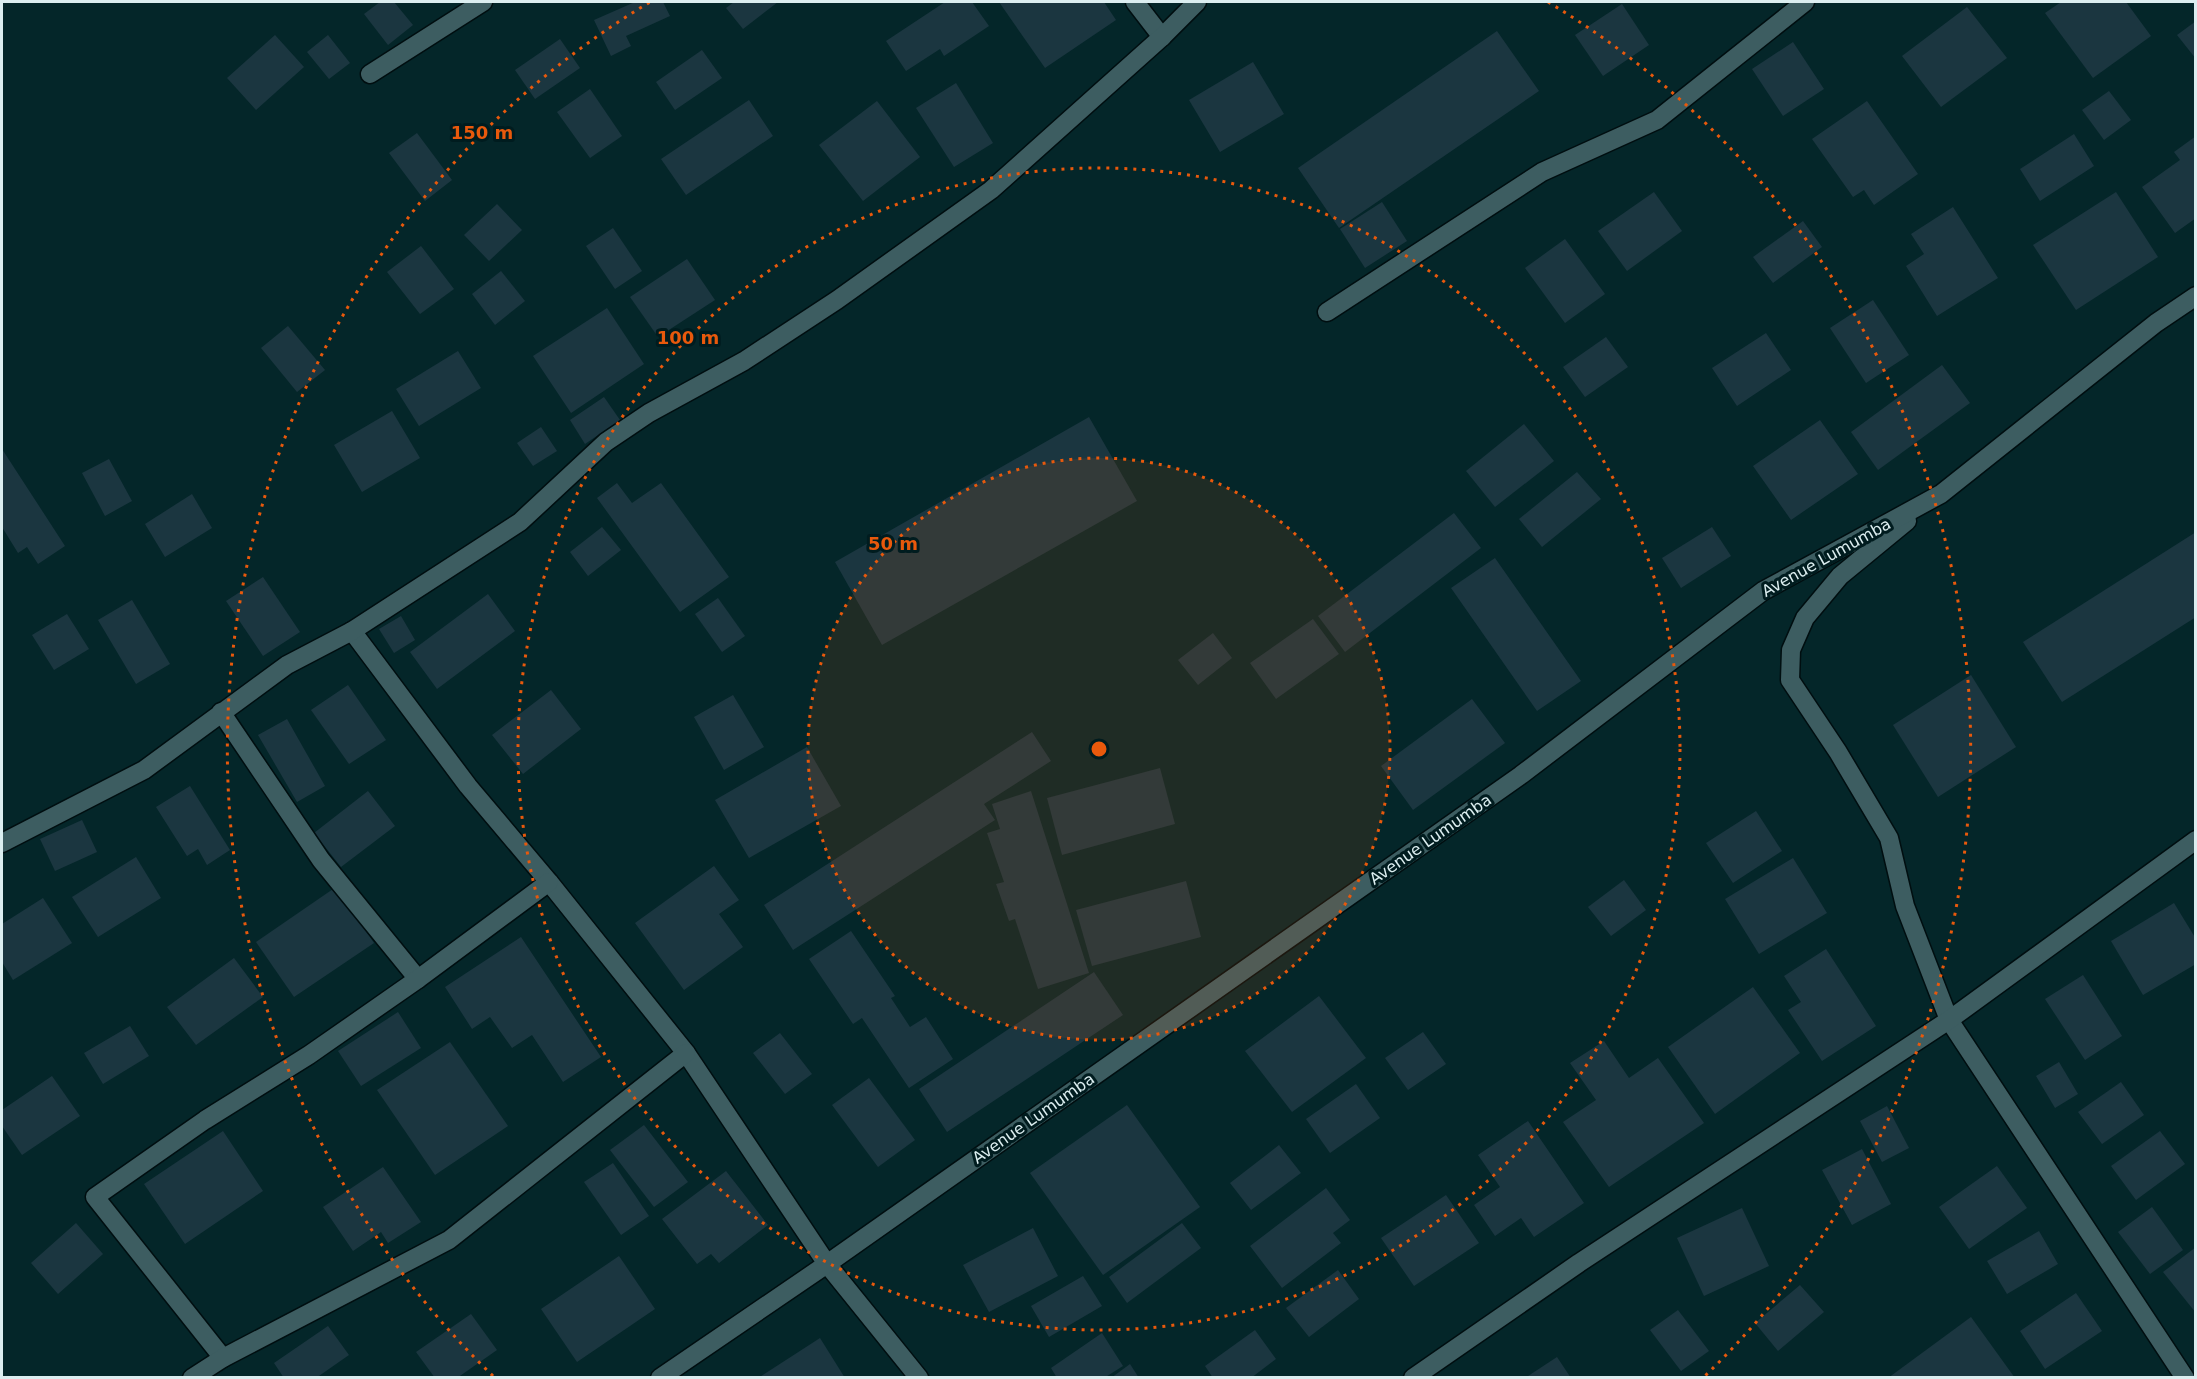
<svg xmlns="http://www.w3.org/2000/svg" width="2197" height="1379" font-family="'DejaVu Sans',sans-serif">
  <rect width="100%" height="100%" fill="#042629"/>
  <g fill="#1b3640">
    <polygon points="380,2 394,2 413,25 388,45 364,14"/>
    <polygon points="635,2 663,2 670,16 626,36 631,46 611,56 594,20"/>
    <polygon points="734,2 778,2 743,29 726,8"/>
    <polygon points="945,2 972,2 989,26 944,56 940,49 906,71 886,41"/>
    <polygon points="999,2 1104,2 1116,20 1045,68"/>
    <polygon points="2061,2 2126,2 2151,36 2093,78 2045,13"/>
    <polygon points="1622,4 1649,45 1603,76 1575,35"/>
    <polygon points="1967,7 2007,58 1941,107 1902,56"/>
    <polygon points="2196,21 2196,59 2177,35"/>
    <polygon points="1497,31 1539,91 1339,228 1298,168"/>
    <polygon points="275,35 304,67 256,110 227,78"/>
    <polygon points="328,35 350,63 329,79 307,52"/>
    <polygon points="560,39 580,68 535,99 515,70"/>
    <polygon points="1793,42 1824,89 1783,116 1752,69"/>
    <polygon points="702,50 722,78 675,110 656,82"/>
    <polygon points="1253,62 1284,114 1220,152 1189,100"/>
    <polygon points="956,83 993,143 954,167 916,108"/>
    <polygon points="590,89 622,136 590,158 557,112"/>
    <polygon points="2109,91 2131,120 2104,140 2082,110"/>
    <polygon points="749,100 773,136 686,195 661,159"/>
    <polygon points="877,101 920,157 863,201 819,145"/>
    <polygon points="1867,101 1918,174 1874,205 1864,190 1853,197 1812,139"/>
    <polygon points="417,133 452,180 425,201 389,153"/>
    <polygon points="2074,134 2094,166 2040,201 2020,169"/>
    <polygon points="2196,136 2196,218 2175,233 2142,187 2180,160 2174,152"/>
    <polygon points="1654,192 1682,231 1627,271 1598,231"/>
    <polygon points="2116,192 2158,257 2076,310 2033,245"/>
    <polygon points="1382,202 1407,241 1365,268 1340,229"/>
    <polygon points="497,204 522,230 489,261 464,235"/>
    <polygon points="1953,207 1998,278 1937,316 1906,266 1924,254 1911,234"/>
    <polygon points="1803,221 1822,247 1773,283 1753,257"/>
    <polygon points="613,228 642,271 615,289 586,246"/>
    <polygon points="1565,239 1605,294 1565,323 1525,268"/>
    <polygon points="421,246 454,289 420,314 387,272"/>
    <polygon points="687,259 715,300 658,337 630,297"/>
    <polygon points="501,271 525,301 495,325 472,294"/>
    <polygon points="1873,300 1909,355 1866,383 1830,328"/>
    <polygon points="607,308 644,364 571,413 533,356"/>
    <polygon points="288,326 325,370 297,392 261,348"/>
    <polygon points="1766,333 1791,370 1737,406 1712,368"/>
    <polygon points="1606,337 1628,367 1585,397 1563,367"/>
    <polygon points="458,351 481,388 419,426 396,389"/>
    <polygon points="1942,365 1970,403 1878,470 1851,432"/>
    <polygon points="604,397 620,420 585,444 570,420"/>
    <polygon points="392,411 420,458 362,492 334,445"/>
    <polygon points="1089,417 1137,501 882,645 835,562"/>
    <polygon points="1820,420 1858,474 1791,520 1753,466"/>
    <polygon points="1524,424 1554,461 1495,507 1466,471"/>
    <polygon points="541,427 557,451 533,466 517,443"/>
    <polygon points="2,449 65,546 38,564 27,547 18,553 2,527"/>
    <polygon points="109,459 132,501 105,516 82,473"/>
    <polygon points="1577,472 1601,499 1542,547 1519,519"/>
    <polygon points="617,483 632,503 661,483 729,577 680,612 597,498"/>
    <polygon points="192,494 212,528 165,557 145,524"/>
    <polygon points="1454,513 1481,548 1345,652 1318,616"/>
    <polygon points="602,527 621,550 588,576 570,552"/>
    <polygon points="1712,527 1731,556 1681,588 1662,558"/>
    <polygon points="2196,532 2196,617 2062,702 2023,642"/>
    <polygon points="1495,558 1581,681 1537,711 1451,588"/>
    <polygon points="263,577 300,632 263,656 226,601"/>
    <polygon points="488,594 515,631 437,689 410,652"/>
    <polygon points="718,598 745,636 722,652 695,614"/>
    <polygon points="132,600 170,664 136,684 98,620"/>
    <polygon points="67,614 89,649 54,670 32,635"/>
    <polygon points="401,616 415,640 394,653 379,629"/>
    <polygon points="1313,619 1339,654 1276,699 1250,663"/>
    <polygon points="1213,633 1232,658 1198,685 1178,660"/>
    <polygon points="1971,675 2016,747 1938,797 1893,725"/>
    <polygon points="348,685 386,740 349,764 311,710"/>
    <polygon points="551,690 581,729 523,774 492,735"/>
    <polygon points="733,695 764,747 724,770 694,717"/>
    <polygon points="1472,699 1505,743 1413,810 1381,766"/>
    <polygon points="287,719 325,786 297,802 258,735"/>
    <polygon points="1032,732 1051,761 984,804 995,820 793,950 764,905"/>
    <polygon points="807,747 841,806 749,858 715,800"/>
    <polygon points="1160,768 1175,824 1062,855 1047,798"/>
    <polygon points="190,786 230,850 207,865 198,849 187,856 156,807"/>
    <polygon points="368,791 395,826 341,867 314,833"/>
    <polygon points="1031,791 1089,973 1038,989 1015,919 1009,921 996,884 1004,882 987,833 1000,829 992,804"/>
    <polygon points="1756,811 1782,851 1733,883 1706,843"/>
    <polygon points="82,820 97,852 55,871 40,839"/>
    <polygon points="136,857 161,898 98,937 72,897"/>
    <polygon points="1793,858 1827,913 1759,954 1725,899"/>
    <polygon points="714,866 739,900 719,914 743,947 684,990 635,923"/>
    <polygon points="1624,880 1646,910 1611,936 1588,907"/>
    <polygon points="1186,881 1201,937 1092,966 1076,910"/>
    <polygon points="336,887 374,943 294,997 256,942"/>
    <polygon points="43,898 72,943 13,980 2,962 2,924"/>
    <polygon points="2174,903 2196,939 2196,964 2143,995 2111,941"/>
    <polygon points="851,931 895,996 891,998 910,1027 926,1017 953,1059 909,1088 862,1018 853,1024 809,959"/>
    <polygon points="521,937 601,1057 563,1082 532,1035 512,1048 490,1017 472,1029 445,987"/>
    <polygon points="1826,949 1876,1026 1822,1061 1788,1010 1801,1002 1784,976"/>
    <polygon points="234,958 263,997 196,1045 167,1007"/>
    <polygon points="1094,972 1123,1015 947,1132 919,1089"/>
    <polygon points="2083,975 2122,1036 2085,1060 2045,999"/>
    <polygon points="1753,987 1800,1053 1715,1114 1668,1047"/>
    <polygon points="1319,996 1366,1058 1292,1112 1245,1051"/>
    <polygon points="398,1012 421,1048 361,1086 338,1051"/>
    <polygon points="130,1026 149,1056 103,1084 84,1053"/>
    <polygon points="1423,1032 1446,1064 1408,1090 1385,1058"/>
    <polygon points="780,1033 812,1074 785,1094 753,1053"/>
    <polygon points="1604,1041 1629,1078 1658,1058 1704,1123 1609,1187 1563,1122 1596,1100 1570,1063"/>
    <polygon points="450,1042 508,1126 435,1175 377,1090"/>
    <polygon points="2059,1062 2078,1094 2055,1108 2036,1076"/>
    <polygon points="52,1076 80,1116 22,1155 2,1126 2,1110"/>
    <polygon points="869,1078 915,1140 878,1167 832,1105"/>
    <polygon points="2121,1082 2144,1115 2102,1144 2078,1112"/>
    <polygon points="1356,1084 1380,1118 1330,1153 1306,1119"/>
    <polygon points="1127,1105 1200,1207 1103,1275 1030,1173"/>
    <polygon points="1887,1106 1909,1148 1882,1162 1860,1121"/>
    <polygon points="1528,1121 1584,1203 1534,1237 1521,1218 1495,1236 1474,1205 1500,1187 1478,1155"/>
    <polygon points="644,1125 688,1182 654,1207 610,1150"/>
    <polygon points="223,1131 263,1191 185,1244 144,1184"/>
    <polygon points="2160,1131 2185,1164 2136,1200 2111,1166"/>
    <polygon points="1279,1145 1301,1173 1251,1210 1230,1183"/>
    <polygon points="1862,1149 1891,1204 1852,1225 1822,1170"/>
    <polygon points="613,1163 649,1216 621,1235 584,1182"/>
    <polygon points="1997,1166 2027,1208 1969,1249 1939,1207"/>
    <polygon points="383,1167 421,1222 388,1243 381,1232 353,1251 323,1207"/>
    <polygon points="726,1171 768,1225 719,1263 711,1254 697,1264 662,1219"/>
    <polygon points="1326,1188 1350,1220 1333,1233 1341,1243 1282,1288 1250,1246"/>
    <polygon points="1446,1195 1479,1243 1414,1286 1381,1238"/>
    <polygon points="2152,1207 2183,1250 2150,1274 2118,1232"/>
    <polygon points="1742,1208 1769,1266 1704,1296 1677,1238"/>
    <polygon points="76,1223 103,1254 58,1294 31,1263"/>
    <polygon points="1182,1223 1201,1248 1127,1303 1109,1277"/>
    <polygon points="1033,1228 1058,1276 989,1312 963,1265"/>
    <polygon points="2039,1231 2058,1264 2007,1294 1987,1261"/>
    <polygon points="2196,1247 2196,1313 2163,1272"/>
    <polygon points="619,1256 655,1309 577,1362 541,1309"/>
    <polygon points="1338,1270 1359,1299 1309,1337 1286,1308"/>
    <polygon points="1083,1276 1102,1306 1049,1337 1031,1306"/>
    <polygon points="1800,1285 1824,1312 1778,1351 1755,1323"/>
    <polygon points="2076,1293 2102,1331 2045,1369 2020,1331"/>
    <polygon points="1678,1310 1709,1351 1681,1371 1650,1330"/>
    <polygon points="471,1314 497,1350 457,1378 435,1378 416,1352"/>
    <polygon points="1971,1317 2015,1378 1888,1378"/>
    <polygon points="328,1326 349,1355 316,1378 284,1378 274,1363"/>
    <polygon points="1255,1330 1276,1359 1251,1378 1213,1378 1205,1366"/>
    <polygon points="1102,1333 1123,1366 1104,1378 1057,1378 1051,1368"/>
    <polygon points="820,1338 845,1378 758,1378"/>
    <polygon points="1557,1357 1571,1378 1525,1378"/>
    <polygon points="1130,1364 1139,1378 1111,1378"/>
  </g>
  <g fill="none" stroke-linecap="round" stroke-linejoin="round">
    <defs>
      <g id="minor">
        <polyline points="1135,2 1162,37"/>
        <polyline points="370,74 483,2"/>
        <polyline points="1327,312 1542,172 1657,120 1805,2"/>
        <polyline points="1907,521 1840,576 1805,618 1791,650 1790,680 1838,752 1889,838 1905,906 1949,1020 2185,1378"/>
        <polyline points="352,631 468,786 549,882 686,1053 827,1264 919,1378"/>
        <polyline points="221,712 321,860 418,979"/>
        <polyline points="2,843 144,770 287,665 352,631 520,522 606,442 649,413 744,361 837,300 991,190 1162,37 1197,2"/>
        <polyline points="223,1358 95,1197 205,1120 309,1055 418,979 549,882"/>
        <polyline points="192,1378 223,1358 449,1240 686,1053"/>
        <polyline points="660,1378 827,1264 1521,775 1763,591 1941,494 2156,323 2196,296"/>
        <polyline points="1413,1378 1579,1263 1949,1020 2196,840"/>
      </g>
    </defs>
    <use href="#minor" stroke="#000e10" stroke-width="21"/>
    <use href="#minor" stroke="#3d5d61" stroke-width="18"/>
  </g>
  <circle cx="1099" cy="749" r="291" fill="#e8590c" fill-opacity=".12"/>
  <g fill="none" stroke="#e8590c" stroke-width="3" stroke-dasharray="3 6">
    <circle cx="1099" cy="749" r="291"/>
    <circle cx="1099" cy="749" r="581"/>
    <path d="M493 1376A872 872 0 0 1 650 2M1548 2A872 872 0 0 1 1705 1376"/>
  </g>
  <g text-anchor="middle" stroke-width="6" stroke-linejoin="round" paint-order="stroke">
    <g font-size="16" fill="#dceef0" stroke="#001c1f">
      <text transform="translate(1826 557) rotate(-29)" y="6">Avenue Lumumba</text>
      <text transform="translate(1430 839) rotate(-35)" y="6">Avenue Lumumba</text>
      <text transform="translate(1033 1118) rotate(-35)" y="6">Avenue Lumumba</text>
    </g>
  </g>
  <circle cx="1099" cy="749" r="9" fill="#e8590c" stroke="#001c1f" stroke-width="3"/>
  <g font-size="18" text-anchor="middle" font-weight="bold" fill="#e8590c" stroke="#001c1f" stroke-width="6" stroke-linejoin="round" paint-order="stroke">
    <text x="482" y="139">150 m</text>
    <text x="688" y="344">100 m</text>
    <text x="893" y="550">50 m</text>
  </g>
  <rect width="2197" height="1379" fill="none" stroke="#dceef0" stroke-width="6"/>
</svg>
